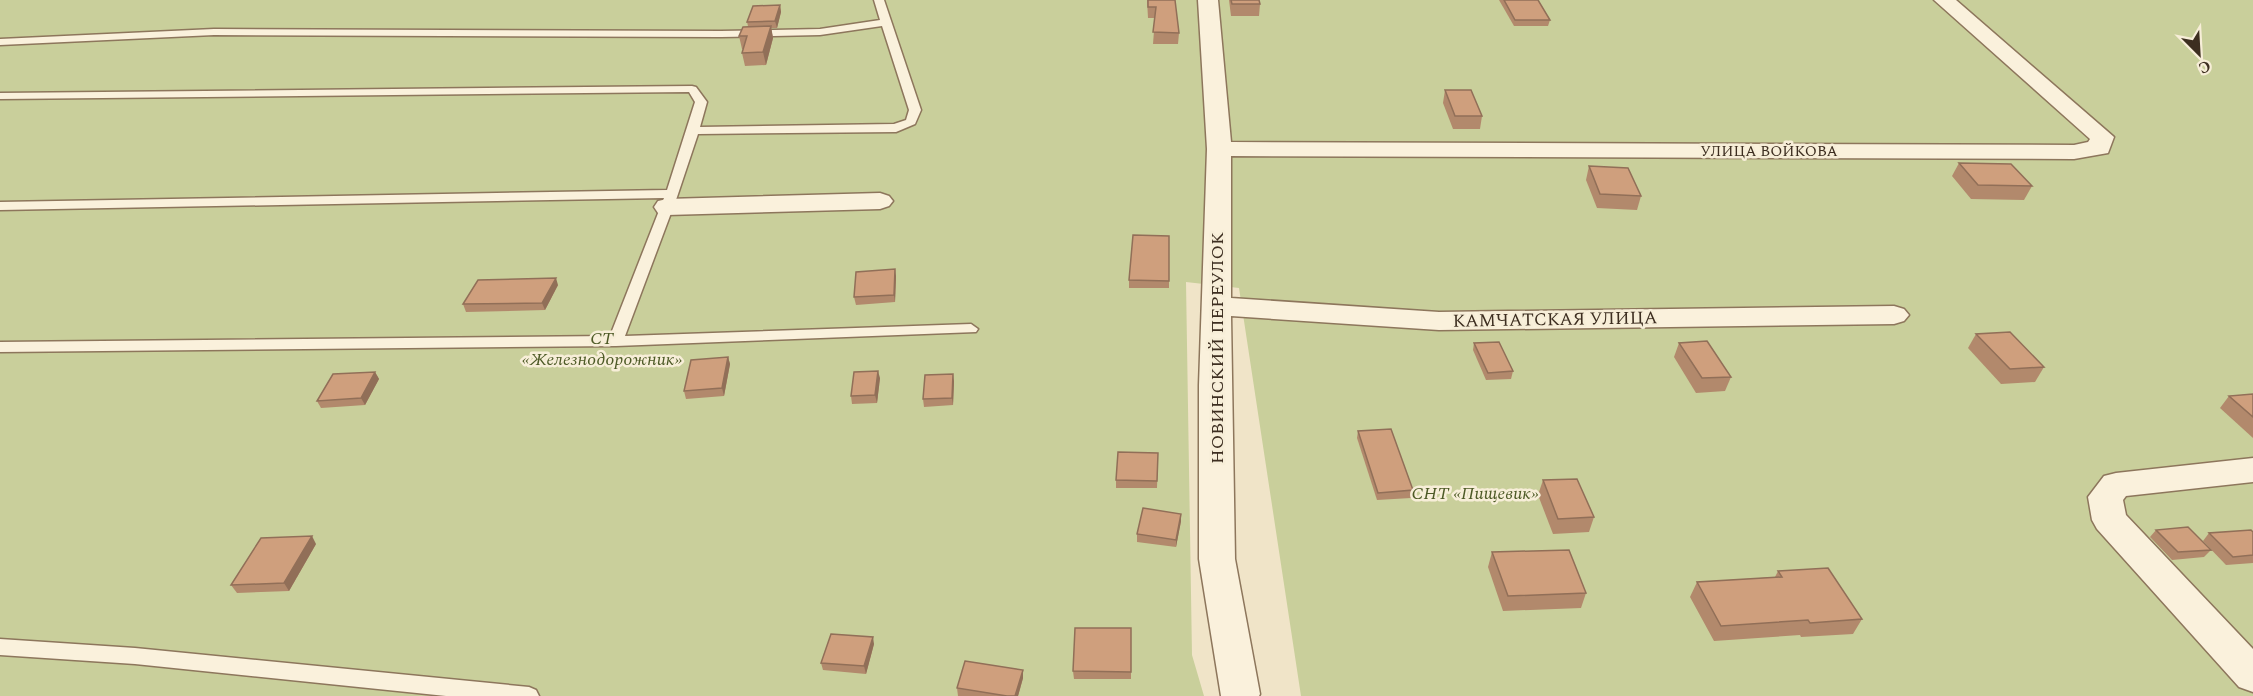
<svg xmlns="http://www.w3.org/2000/svg" width="2253" height="696" font-family="Spectral,serif">
  <rect width="100%" height="100%" fill="#f0e4c8"/>
  <polygon fill="#c9cf9b" points="0,0 2253,0 2253,696 1301,696 1239,288 1186,282 1192,655 1204,696 0,696"/>
  <g fill="none" stroke-linecap="round" stroke-linejoin="round">
    <defs>
      <g id="service">
        <polygon points="874,0 884,0 921,110 915,124 896,132 698,134 677,197 625,336 971,324 978,329 976,332 616,346 0,352 0,342 610,336 664,198 0,210 0,202 667,190 695,102 689,92 0,99 0,93 692,86 696,87 707,102 700,127 894,124 906,120 909,110 882,26 820,35 721,37 214,35 0,45 0,39 214,29 721,31 820,29 880,20"/>
        <polygon points="0,639 135,648 529,687 536,690 539,696 446,696 135,664 0,655"/>
      </g>
      <g id="minor">
        <polygon points="1198,0 1218,0 1231,142 2074,145 2088,142 2090,139 1934,0 1956,0 2114,137 2108,153 2074,159 1231,156 1231,298 1439,312 1894,306 1904,309 1909,315 1904,321 1894,324 1439,330 1231,316 1235,559 1260,694 1259,696 1221,696 1199,559 1199,385 1207,149"/>
        <polygon points="880,193 889,196 893,201 889,206 880,209 667,215 658,213 654,207 658,201 667,199"/>
        <polygon points="2253,458 2253,482 2126,496 2123,500 2126,515 2253,649 2253,692 2239,687 2097,529 2092,520 2088,497 2104,476 2116,473"/>
      </g>
    </defs>
    <use href="#service" stroke="#8d765c" stroke-width="3"/>
    <use href="#minor" stroke="#8d765c" stroke-width="3"/>
    <use href="#service" fill="#faf1dc" fill-rule="evenodd"/>
    <use href="#minor" fill="#faf1dc" fill-rule="evenodd"/>
  </g>
  <g fill="#b2896c">
    <polygon points="1147,0 1175,0 1179,33 1178,44 1153,44 1155,18 1148,18"/>
    <polygon points="1229,0 1259,0 1260,4 1259,16 1231,16"/>
    <polygon points="1499,0 1538,0 1550,20 1548,26 1514,26"/>
    <polygon points="780,5 781,12 777,28 771,28 773,38 766,65 745,66 742,53 743,49 742,49 739,36 748,26 747,22"/>
    <polygon points="1445,90 1482,116 1480,129 1453,129 1443,103"/>
    <polygon points="1959,163 2032,186 2024,200 1971,199 1952,176"/>
    <polygon points="1589,166 1641,196 1637,210 1597,208 1586,180"/>
    <polygon points="1169,236 1169,288 1129,288 1129,280"/>
    <polygon points="896,276 895,302 856,305 854,297"/>
    <polygon points="558,285 545,310 466,312 463,304"/>
    <polygon points="1976,334 2044,367 2035,382 2001,384 1968,348"/>
    <polygon points="1474,343 1513,371 1511,379 1486,380 1473,350"/>
    <polygon points="1679,343 1731,377 1725,391 1696,393 1674,357"/>
    <polygon points="728,357 730,364 724,396 686,399 684,391"/>
    <polygon points="375,372 379,379 365,405 321,408 317,401"/>
    <polygon points="880,378 877,403 852,404 851,396"/>
    <polygon points="954,381 953,405 924,407 923,399"/>
    <polygon points="2253,394 2253,438 2220,408 2229,396"/>
    <polygon points="1358,431 1413,490 1411,498 1377,500 1357,438"/>
    <polygon points="1158,453 1157,488 1116,488 1116,480"/>
    <polygon points="1543,480 1594,517 1589,532 1553,534 1538,495"/>
    <polygon points="1181,514 1181,521 1176,547 1137,542 1137,534"/>
    <polygon points="2156,530 2211,550 2204,557 2172,560 2150,537"/>
    <polygon points="2253,532 2253,563 2226,565 2203,541 2209,533"/>
    <polygon points="316,544 289,591 237,593 231,585"/>
    <polygon points="1492,552 1586,593 1581,608 1503,611 1488,567"/>
    <polygon points="1778,571 1862,619 1853,634 1801,637 1800,635 1714,641 1690,597 1697,582 1775,577"/>
    <polygon points="1131,628 1131,679 1074,679 1073,671"/>
    <polygon points="874,644 866,674 823,670 821,663"/>
    <polygon points="1023,670 1023,678 1018,696 958,696 957,688"/>
  </g>
  <g fill="#916f58">
    <polygon points="780,5 781,12 777,28 775,21"/>
    <polygon points="771,26 773,38 766,65 763,52"/>
    <polygon points="895,269 896,276 895,302 894,295"/>
    <polygon points="556,278 558,285 545,310 542,303"/>
    <polygon points="728,357 730,364 724,396 722,388"/>
    <polygon points="878,371 880,378 877,403 875,395"/>
    <polygon points="375,372 379,379 365,405 361,398"/>
    <polygon points="953,374 954,381 953,405 952,398"/>
    <polygon points="1181,514 1181,521 1176,547 1176,540"/>
    <polygon points="312,536 316,544 289,591 284,583"/>
    <polygon points="873,637 874,644 866,674 864,666"/>
    <polygon points="1023,670 1023,678 1018,696 1015,696"/>
  </g>
  <g fill="#cf9f7d" stroke="#916f58" stroke-width="1.5">
    <polygon points="1148,0 1175,0 1179,33 1153,32 1156,7 1148,7"/>
    <polygon points="1231,0 1259,0 1260,4 1232,4"/>
    <polygon points="1504,0 1538,0 1550,20 1515,20"/>
    <polygon points="780,5 775,21 747,22 753,6"/>
    <polygon points="771,26 763,52 742,53 747,36 739,36 743,27"/>
    <polygon points="1445,90 1471,90 1482,116 1455,116"/>
    <polygon points="1959,163 2011,164 2032,186 1978,185"/>
    <polygon points="1589,166 1628,168 1641,196 1600,194"/>
    <polygon points="1133,235 1169,236 1169,281 1129,280"/>
    <polygon points="895,269 894,295 854,297 856,272"/>
    <polygon points="556,278 542,303 463,304 478,280"/>
    <polygon points="2010,332 2044,367 2010,369 1976,334"/>
    <polygon points="1707,341 1731,377 1702,378 1679,343"/>
    <polygon points="1499,342 1513,371 1488,373 1474,343"/>
    <polygon points="728,357 722,388 684,391 691,360"/>
    <polygon points="878,371 875,395 851,396 854,372"/>
    <polygon points="375,372 361,398 317,401 333,374"/>
    <polygon points="953,374 952,398 923,399 925,375"/>
    <polygon points="2253,394 2253,417 2229,396"/>
    <polygon points="1391,429 1413,490 1378,493 1358,431"/>
    <polygon points="1118,452 1158,453 1157,481 1116,480"/>
    <polygon points="1577,479 1594,517 1558,519 1543,480"/>
    <polygon points="1143,508 1181,514 1176,540 1137,534"/>
    <polygon points="2188,527 2211,550 2178,552 2156,530"/>
    <polygon points="2251,530 2253,532 2253,555 2233,557 2209,533"/>
    <polygon points="312,536 284,583 231,585 261,538"/>
    <polygon points="1569,550 1586,593 1508,596 1492,552"/>
    <polygon points="1828,568 1862,619 1810,623 1808,620 1721,626 1697,582 1782,577 1778,571"/>
    <polygon points="1075,628 1131,628 1131,672 1073,671"/>
    <polygon points="831,634 873,637 864,666 821,663"/>
    <polygon points="965,661 1023,670 1015,696 1007,696 957,688"/>
  </g>
  <g text-anchor="middle" stroke-width="5" stroke-linejoin="round" paint-order="stroke">
    <g font-size="15" fill="#3d2e20" stroke="#f7eed8">
      <text x="1769" y="156">УЛИЦА ВОЙКОВА</text>
    </g>
    <g font-size="18" fill="#3d2e20" stroke="#f7eed8">
      <text transform="translate(1555 319) rotate(-1)" y="6">КАМЧАТСКАЯ УЛИЦА</text>
      <text transform="translate(1217 348) rotate(-90)" y="6">НОВИНСКИЙ ПЕРЕУЛОК</text>
    </g>
    <g font-size="18" font-style="italic" fill="#4d5a26" stroke="#f7eed8">
      <text x="602" y="344">СТ<tspan x="602" dy="21">«Железнодорожник»</tspan></text>
      <text x="1475" y="499">СНТ «Пищевик»</text>
    </g>
  </g>
  <g transform="translate(2199 54) rotate(156)" stroke="#f7eed8" stroke-width="4.5" paint-order="stroke">
  <path d="M0-4.5L10 22L0 15L-10 22Z" fill="#3d2e20"/>
  <text y="-9" font-size="16" font-weight="bold" text-anchor="middle" fill="#3d2e20">С</text>
  </g>
</svg>
